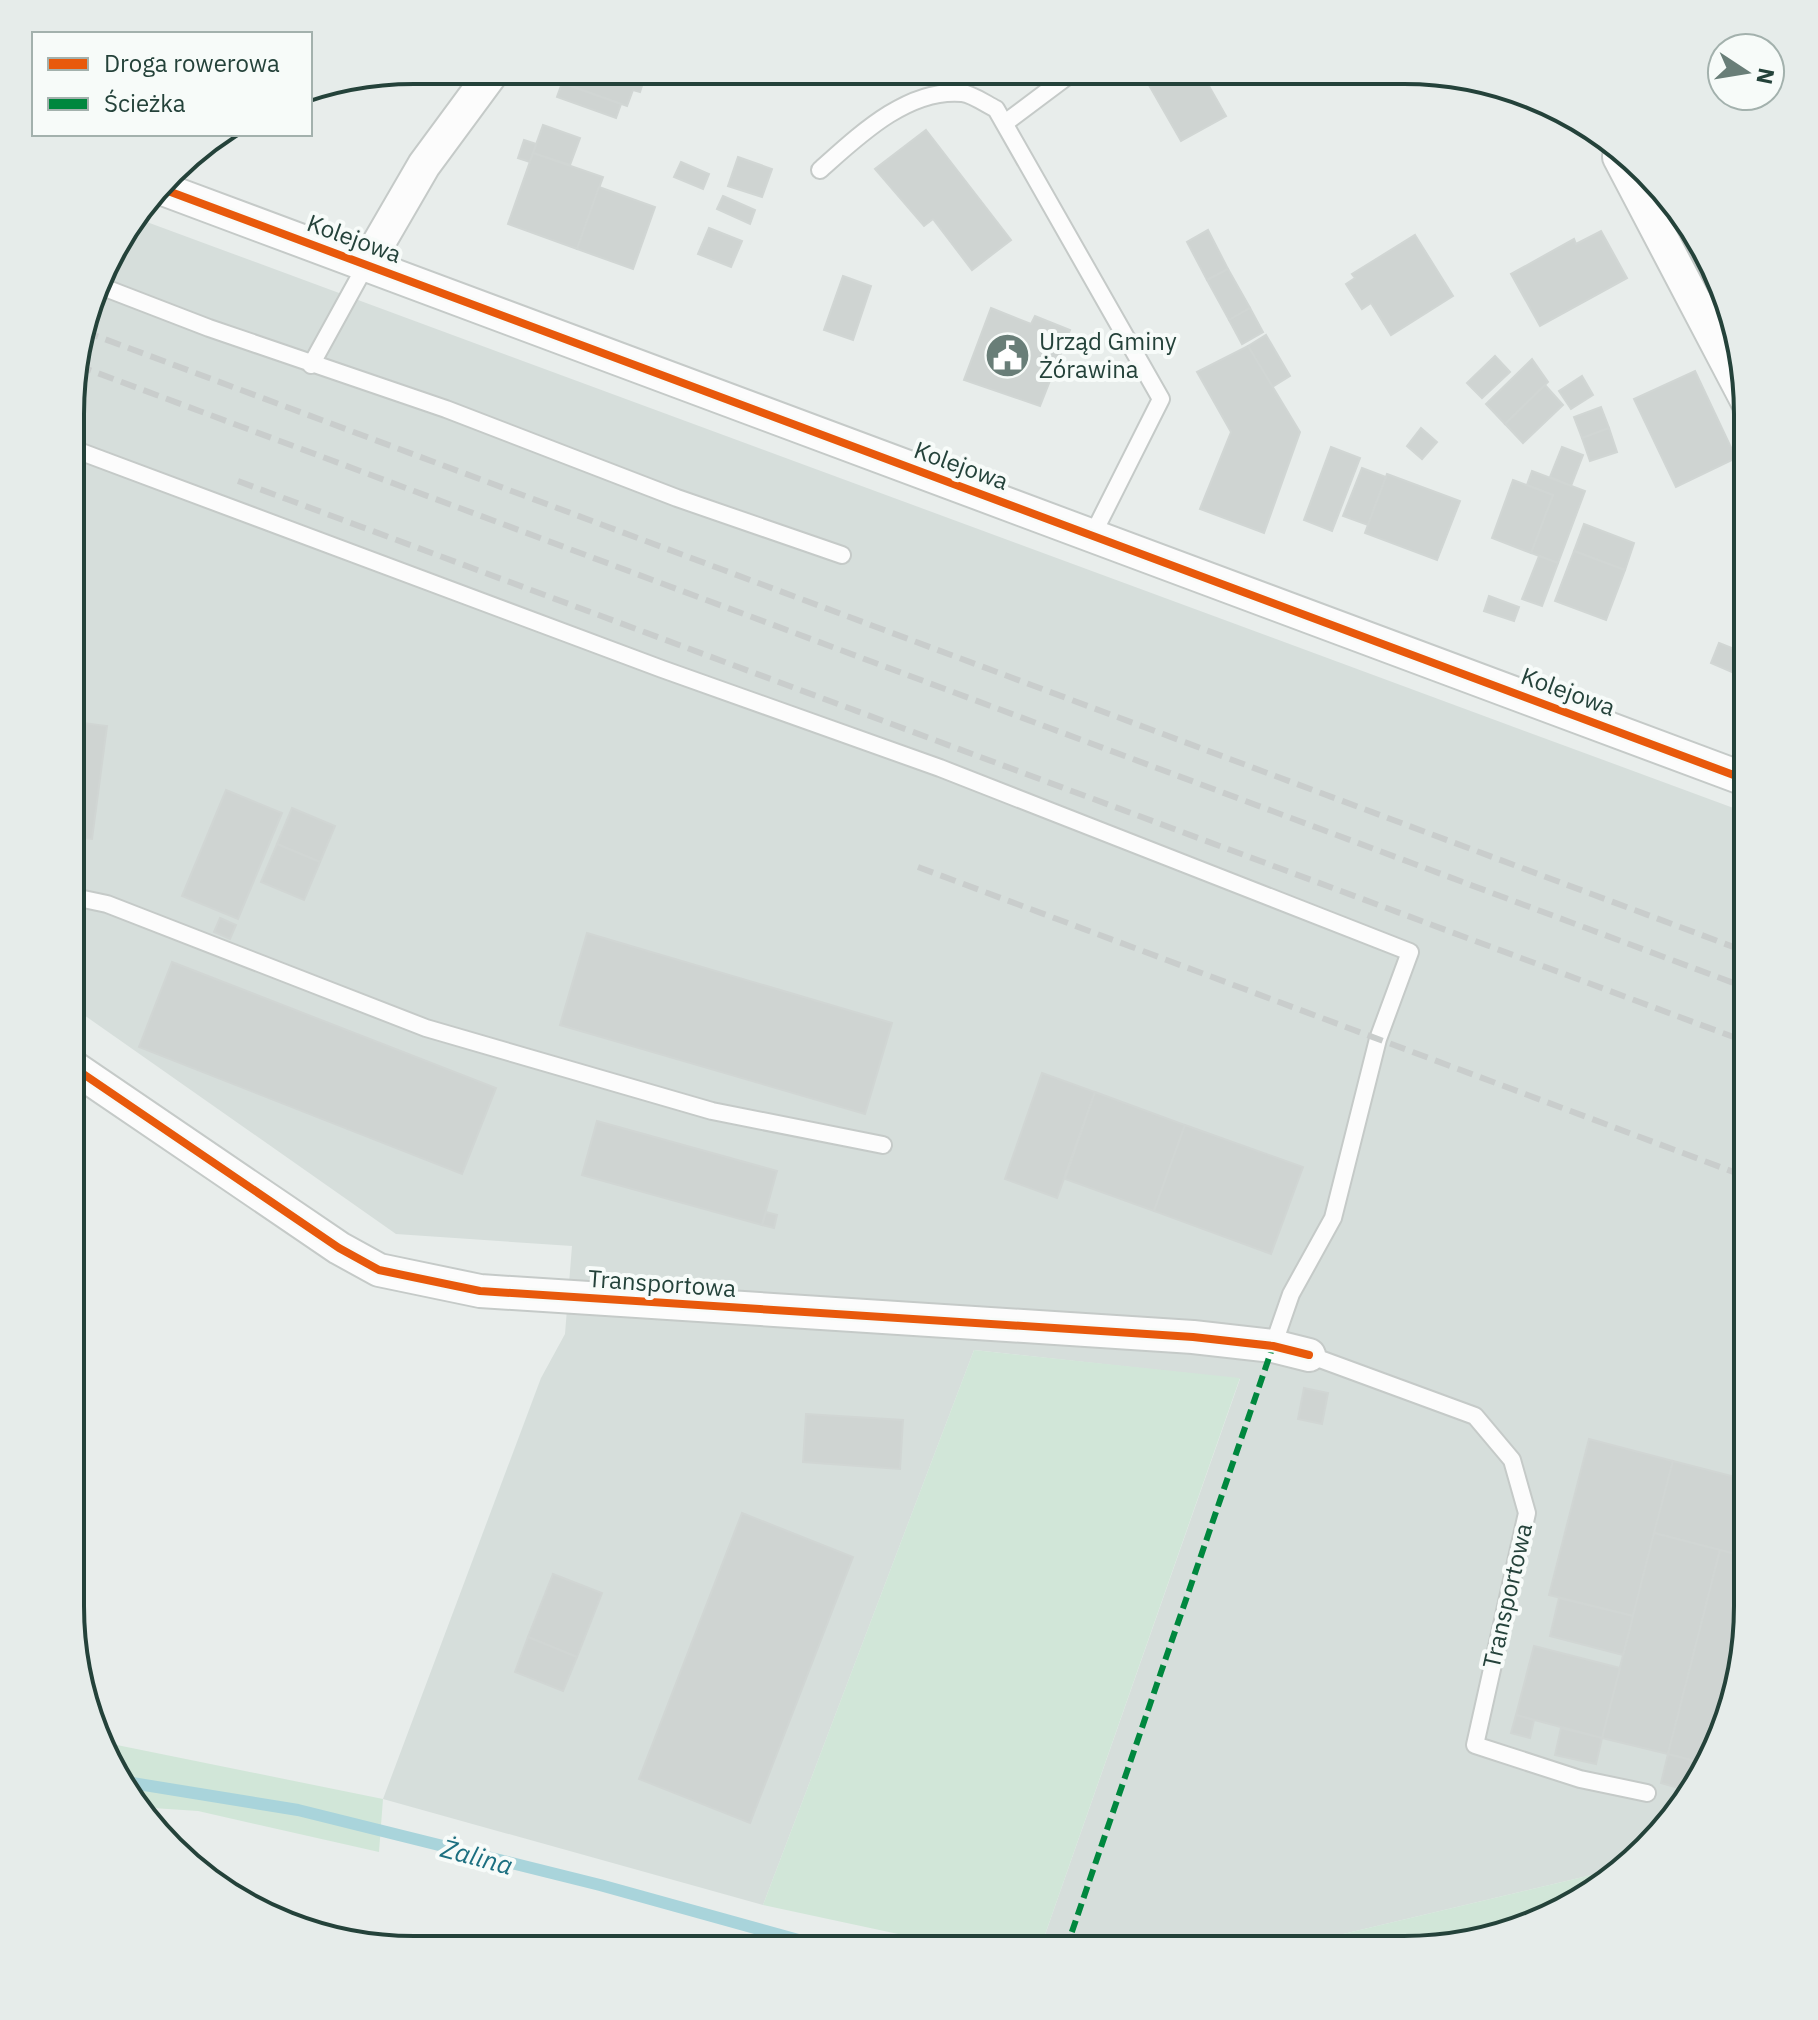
<svg xmlns="http://www.w3.org/2000/svg" width="1818" height="2020" font-family="'IBM Plex Sans',sans-serif">
  <rect width="100%" height="100%" fill="#e8edeb"/>
  <polygon fill="#d6dedb" points="136,218 1747,813 1747,1628 1702,1778 1617,1869 1280,1949 1040,1949 1240,1379 974,1350 763,1905 383,1799 541,1378 565,1334 572,1246 396,1234 74,1008 77,347 116,242"/>
  <g fill="#d1e6d8">
    <polygon points="974,1350 1240,1378 1040,1949 968,1949 763,1905"/>
    <polygon points="107,1743 383,1799 379,1852 198,1811 138,1807 128,1797 102,1744"/>
    <path d="M1617,1869C1532,1960 1394,1949 1280,1949Z"/>
  </g>
  <g fill="none" stroke-linecap="round" stroke-linejoin="round">
    <polyline stroke="#a9d4db" stroke-width="12" points="120,1781 298,1810 600,1885 831,1949"/>
  </g>
  <g fill="#cfd4d2" stroke="#d1d6d4" stroke-width="2">
    <polygon points="580,70 640,71 646,73 640,92 633,90 627,106 574,87"/>
    <polygon points="1161,72 1201,72 1226,116 1181,141 1146,80"/>
    <polygon points="562,83 621,104 616,118 557,97"/>
    <polygon points="543,125 580,138 570,165 533,153"/>
    <polygon points="926,130 1011,240 972,270 933,219 924,226 875,169"/>
    <polygon points="524,140 536,144 530,162 518,158"/>
    <polygon points="533,153 603,177 577,249 508,224"/>
    <polygon points="738,157 772,169 762,197 728,186"/>
    <polygon points="681,162 709,174 703,189 674,177"/>
    <polygon points="599,187 655,207 633,269 577,249"/>
    <polygon points="723,196 755,210 750,224 717,209"/>
    <polygon points="709,228 742,241 731,267 698,254"/>
    <polygon points="1208,230 1228,269 1207,280 1187,242"/>
    <polygon points="1601,231 1627,278 1540,326 1511,274 1574,239 1576,244"/>
    <polygon points="1415,235 1453,296 1391,335 1371,303 1362,309 1346,284 1355,278 1352,274"/>
    <polygon points="1228,269 1250,308 1229,320 1207,280"/>
    <polygon points="843,276 871,286 853,340 824,330"/>
    <polygon points="991,308 1031,324 1035,316 1070,330 1040,406 964,380"/>
    <polygon points="1250,308 1263,332 1242,344 1229,320"/>
    <polygon points="1266,335 1290,376 1272,387 1248,346"/>
    <polygon points="1248,346 1300,432 1264,533 1200,509 1231,432 1197,372"/>
    <polygon points="1495,356 1510,372 1482,398 1467,383"/>
    <polygon points="1532,359 1548,382 1505,424 1486,404"/>
    <polygon points="1695,371 1736,458 1676,487 1634,399"/>
    <polygon points="1582,376 1593,395 1571,409 1559,391"/>
    <polygon points="1545,385 1563,405 1523,443 1505,424"/>
    <polygon points="1601,407 1609,428 1582,438 1574,417"/>
    <polygon points="1421,428 1437,442 1422,459 1407,446"/>
    <polygon points="1609,428 1617,452 1590,461 1582,438"/>
    <polygon points="1331,447 1360,458 1332,531 1304,520"/>
    <polygon points="1562,447 1583,455 1571,486 1550,477"/>
    <polygon points="1362,468 1386,477 1368,525 1343,516"/>
    <polygon points="1532,471 1585,491 1558,563 1531,553 1553,495 1527,485"/>
    <polygon points="1387,474 1460,501 1437,560 1365,533"/>
    <polygon points="1513,480 1553,495 1531,553 1492,538"/>
    <polygon points="1584,524 1634,543 1625,570 1574,551"/>
    <polygon points="1574,551 1625,570 1606,620 1555,601"/>
    <polygon points="1539,556 1558,563 1542,606 1522,599"/>
    <polygon points="1489,596 1519,607 1514,621 1484,611"/>
    <polygon points="1719,643 1742,652 1734,673 1711,663"/>
    <polygon points="75,722 107,726 92,839 74,837"/>
    <polygon points="226,790 282,813 238,919 182,896"/>
    <polygon points="292,808 335,826 320,862 277,844"/>
    <polygon points="277,844 320,862 304,900 261,882"/>
    <polygon points="220,918 236,925 230,939 214,932"/>
    <polygon points="587,933 892,1023 865,1114 560,1025"/>
    <polygon points="172,962 496,1088 462,1174 139,1047"/>
    <polygon points="1042,1073 1095,1092 1057,1198 1005,1179"/>
    <polygon points="1095,1092 1185,1125 1154,1211 1065,1179"/>
    <polygon points="597,1121 777,1171 762,1225 582,1175"/>
    <polygon points="1185,1125 1303,1167 1271,1254 1154,1211"/>
    <polygon points="766,1212 777,1215 774,1228 762,1225"/>
    <polygon points="1304,1388 1328,1393 1322,1424 1298,1419"/>
    <polygon points="806,1414 903,1420 900,1469 803,1462"/>
    <polygon points="1589,1439 1673,1461 1633,1616 1549,1595"/>
    <polygon points="1673,1461 1747,1480 1747,1557 1654,1533"/>
    <polygon points="742,1513 853,1557 750,1823 639,1779"/>
    <polygon points="1654,1533 1720,1550 1668,1754 1602,1738"/>
    <polygon points="1720,1550 1747,1557 1747,1628 1706,1764 1668,1754"/>
    <polygon points="553,1574 602,1593 577,1657 528,1637"/>
    <polygon points="1559,1598 1633,1616 1623,1655 1550,1636"/>
    <polygon points="528,1637 577,1657 563,1691 515,1672"/>
    <polygon points="1534,1646 1620,1668 1602,1738 1516,1715"/>
    <polygon points="1516,1715 1534,1720 1530,1738 1511,1733"/>
    <polygon points="1561,1728 1602,1738 1596,1764 1555,1755"/>
    <polygon points="1668,1754 1706,1764 1702,1778 1690,1791 1661,1783"/>
  </g>
  <g fill="none" stroke-linecap="round" stroke-linejoin="round">
    <defs>
      <g id="lane">
        <polyline points="1005,123 1073,72"/>
        <path d="M820,170C857,137 907,88 962,93C972,94 986,104 996,109L1161,399L1092,536"/>
        <polyline points="100,286 209,328 446,409 677,498 842,555"/>
        <polyline points="311,365 366,265"/>
        <polyline points="76,450 662,669 940,768 1410,952 1378,1039 1333,1218 1291,1294 1273,1346"/>
        <polyline points="74,897 107,904 426,1028 712,1111 883,1145"/>
        <polyline points="1309,1355 1475,1416 1512,1460 1527,1513 1475,1745 1580,1779 1647,1793"/>
      </g>
      <g id="street">
        <polyline points="1619,157 1747,401"/>
        <polyline points="160,188 1747,780"/>
        <polyline points="366,265 424,165 494,70"/>
        <polyline points="73,1067 339,1248 379,1270 480,1291 1193,1337 1273,1346 1309,1355"/>
      </g>
    </defs>
    <use href="#lane" stroke="#c5cac8" stroke-width="20"/>
    <use href="#street" stroke="#c5cac8" stroke-width="36"/>
    <use href="#lane" stroke="#fcfcfc" stroke-width="16"/>
    <use href="#street" stroke="#fcfcfc" stroke-width="32"/>
    <g stroke="#c9cdcc" stroke-width="6" stroke-dasharray="16 8" stroke-linecap="butt">
      <polyline points="83,331 1747,952"/>
      <polyline points="76,365 1747,988"/>
      <polyline points="238,481 1747,1042"/>
      <polyline points="918,867 1747,1177"/>
    </g>
    <polyline stroke="#00873e" stroke-width="6" stroke-dasharray="12 6" stroke-linecap="butt" points="1066,1949 1273,1346"/>
    <defs>
      <g id="cycleway">
        <polyline points="160,188 1747,780"/>
        <polyline points="73,1067 339,1248 379,1270 480,1291 1193,1337 1273,1346 1309,1355"/>
      </g>
    </defs>
    <use href="#cycleway" stroke="#f7fbf9" stroke-width="13"/>
    <use href="#cycleway" stroke="#e8590c" stroke-width="8"/>
  </g>
  <defs>
    <symbol id="civic-disc" viewBox="-11 -11 22 22"><circle r="9.5" fill="#697e78" stroke="#f7fbf9"/><path d="M-.6-6.5H3V-4.5H.6V-3L4-1V1h2V6H-6V1h2V-1L-.6-3ZM-1.2 2.5V6h2.4V2.5Z" fill="#fff"/></symbol>
  </defs>
  <g fill-rule="evenodd">
    <use href="#civic-disc" x="982" y="330" width="51" height="51"/>
  </g>
  <g text-anchor="middle" stroke-width="8" stroke-linejoin="round" paint-order="stroke">
    <g font-size="24" fill="#24423a" stroke="#f7fbf9">
      <text transform="translate(354 239) rotate(20)" y="8">Kolejowa</text>
      <text transform="translate(961 466) rotate(20)" y="8">Kolejowa</text>
      <text transform="translate(1568 692) rotate(20)" y="8">Kolejowa</text>
      <text transform="translate(662 1284) rotate(4)" y="8">Transportowa</text>
      <text transform="translate(1508 1596) rotate(-77)" y="8">Transportowa</text>
    </g>
    <g font-size="24" fill="#24423a" stroke="#f7fbf9" text-anchor="start">
      <text x="1039" y="350">Urząd Gminy<tspan x="1039" dy="28">Żórawina</tspan></text>
    </g>
    <g font-size="26" font-style="italic" fill="#1c6f80" stroke="#f7fbf9">
      <text transform="translate(477 1857) rotate(15)" y="9">Żalina</text>
    </g>
  </g>
  <path d="M0 0H1818V2020H0ZM414 84H1404A330 330 0 0 1 1734 414V1606A330 330 0 0 1 1404 1936H414A330 330 0 0 1 84 1606V414A330 330 0 0 1 414 84Z" fill="#e6ecea" fill-rule="evenodd"/>
  <path fill="none" stroke="#24423a" stroke-width="4" d="M414 84H1404A330 330 0 0 1 1734 414V1606A330 330 0 0 1 1404 1936H414A330 330 0 0 1 84 1606V414A330 330 0 0 1 414 84Z"/>
  <rect x="32" y="32" width="280" height="104" fill="#f7fbf9" stroke="#a3b1ad" stroke-width="2"/>
  <rect x="48" y="58" width="40" height="12" fill="#e8590c" stroke="#a3b1ad" stroke-width="2"/>
  <text x="104" y="72" font-size="24" fill="#24423a">Droga rowerowa</text>
  <rect x="48" y="98" width="40" height="12" fill="#00873e" stroke="#a3b1ad" stroke-width="2"/>
  <text x="104" y="112" font-size="24" fill="#24423a">Ścieżka</text>
  <g transform="translate(1746 72) rotate(102)"><circle r="38" fill="#f7fbf9" stroke="#a3b1ad" stroke-width="2"/>
  <path d="M0-6L14 30L0 20L-14 30Z" fill="#697e78"/>
  <text y="-12" font-size="22" font-weight="bold" text-anchor="middle" fill="#24423a">N</text>
  </g>
</svg>
